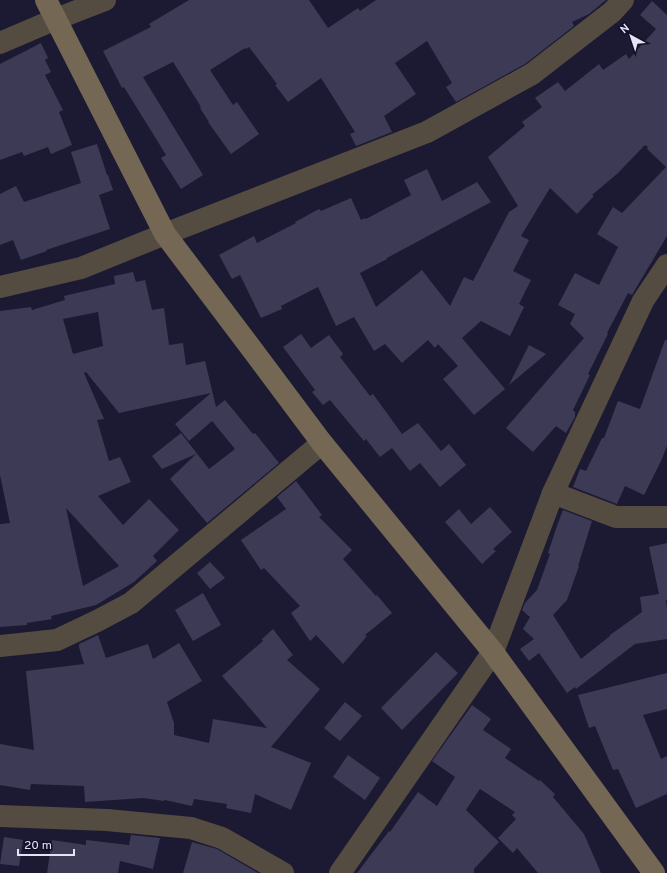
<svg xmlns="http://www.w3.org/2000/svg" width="667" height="873" font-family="Overpass,sans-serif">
  <rect width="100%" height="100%" fill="#1c1932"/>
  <g fill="#3d3a56" fill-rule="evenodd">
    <polygon points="189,0 309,0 328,28 358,8 360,11 376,0 606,0 589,14 572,22 574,26 525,64 456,102 446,87 452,83 427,41 395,63 416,94 384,116 392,132 356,146 350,134 355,132 321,78 288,102 275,85 277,84 249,47 246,49 245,48 210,70 233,105 237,102 259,134 231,154 208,122 209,122 200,108 201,107 173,62 143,77 203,175 181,189 161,158 166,155 124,87 122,88 103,51 151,27 149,24"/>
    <polygon points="652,1 667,15 667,236 632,295 628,293 607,333 608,334 588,374 590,375 573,410 575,412 575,417 566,433 556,426 533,452 506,428 584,338 570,324 575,314 558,305 575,273 599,285 618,247 597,234 613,207 622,213 666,167 647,149 648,147 645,145 618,173 592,195 594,196 577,214 550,188 521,236 529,240 513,271 531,280 519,304 524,307 510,336 481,321 462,338 505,389 474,415 443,379 458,366 438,344 435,348 428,340 402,363 385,344 374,351 354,317 336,326 318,287 281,306 282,309 261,318 240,275 232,279 219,255 254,236 257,243 296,223 295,222 319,209 321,211 351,198 361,220 365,218 366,219 411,195 404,180 427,169 442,201 477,182 491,202 387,258 387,259 360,273 376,307 422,270 450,306 464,277 473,281 509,212 518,206 488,157 525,126 522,122 542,107 535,98 558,82 565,91 599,64 603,70 626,54 629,59 656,29 640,15"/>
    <polygon points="41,43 48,58 45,60 51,72 45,75 63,110 59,112 72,145 51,154 48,147 24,156 22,152 0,160 0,64"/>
    <polygon points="97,144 107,175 108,175 113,190 99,195 110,229 46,250 47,251 21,260 13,240 0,245 0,194 16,186 24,202 81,183 71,152"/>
    <path d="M133,272L136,282L145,280L152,310L164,308L169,345L183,343L186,365L205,361L216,407L225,400L253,434L255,433L279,463L207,523L170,479L196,454L162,469L152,456L181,433L209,469L235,449L212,421L189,441L175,424L211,393L119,413L86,372L84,373L104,419L97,420L109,461L120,457L131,482L98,496L123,525L149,499L179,530L153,556L157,561L134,582L96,605L51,616L52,619L27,623V625L0,627V524L10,523L0,475V311L31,307L32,310L65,300L64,296L115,284L114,276ZM98,312L103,346L73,354L63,319ZM66,508L119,566L83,586Z"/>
    <polygon points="301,334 311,348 329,335 343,354 340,357 370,396 373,394 402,434 418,423 441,451 449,444 466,465 440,487 420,463 410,471 392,448 380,457 366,439 364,441 330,400 323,405 312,392 315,390 283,347"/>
    <polygon points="665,340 667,340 667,446 661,461 644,495 625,486 617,504 573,487 580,469 586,471 602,438 604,438 618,401 640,409"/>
    <polygon points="529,345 546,354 509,385"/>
    <polygon points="296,481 322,515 319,517 352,550 343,559 376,596 377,595 392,613 365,635 367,636 343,664 316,635 310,641 291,613 300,606 264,568 261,570 241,540 286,509 277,497"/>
    <polygon points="490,507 512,532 493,549 496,551 482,564 445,522 459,509 471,524"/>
    <polygon points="563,510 592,521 578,566 579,566 567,600 553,615 581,659 610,636 610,635 642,612 640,597 659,594 649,547 667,543 667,600 666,600 667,608 667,639 635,644 576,689 575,687 567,693 539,653 529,661 520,649 534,639 523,629 530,617 522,610 525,603 537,590 550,554 548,553 558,523"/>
    <polygon points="210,562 225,578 210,589 197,573"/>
    <polygon points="203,593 221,625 193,641 175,610"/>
    <polygon points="273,629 293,655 287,660 320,689 271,747 311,763 291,810 255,794 251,813 226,808 227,804 194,799 192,806 165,800 164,801 143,798 85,802 84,786 31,784 30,790 0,785 0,744 34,750 26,671 84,664 79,647 79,644 98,635 106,658 148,644 153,659 179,643 202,681 167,702 174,723 174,735 209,743 213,719 267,728 222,676 263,641 262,639"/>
    <polygon points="436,652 458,673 402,730 381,708"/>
    <polygon points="667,673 667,709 643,715 661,759 667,756 667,794 636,808 618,769 613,770 595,726 589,728 578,695"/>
    <polygon points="345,702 362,716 340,741 324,728"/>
    <polygon points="472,705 491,719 483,730 511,749 505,758 539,781 540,780 555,794 553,797 584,834 601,873 538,873 517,848 513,853 498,838 516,819 512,815 515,812 480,789 466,810 499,842 474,869 474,873 357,873 389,831 390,832 418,792 437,806 455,777 432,761"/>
    <polygon points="348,755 380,778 365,800 333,777"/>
    <polygon points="131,835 160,838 153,869 120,861 118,873 47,873 52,840 86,845 86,840 129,845"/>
    <polygon points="4,837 23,840 19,866 0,864"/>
    <polygon points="192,842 217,849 258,873 183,873"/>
  </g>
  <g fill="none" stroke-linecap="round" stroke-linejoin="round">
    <g stroke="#544c41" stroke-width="22">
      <polyline points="0,43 56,19 105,0"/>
      <polyline points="0,287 81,268 165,234 427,132 532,74 612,12 623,0"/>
      <polyline points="553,493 616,517 667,517"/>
      <polyline points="0,646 57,640 97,621 131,603 322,443"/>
      <polyline points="0,816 107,820 191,828 222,838 283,873"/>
      <polyline points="340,873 493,652 553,493 643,301 667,265"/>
    </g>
    <polyline stroke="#746754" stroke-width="22" points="46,0 165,234 257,356 322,443 493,652 654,873"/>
  </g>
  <g transform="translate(631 36) rotate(320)" stroke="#140f28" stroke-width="3" paint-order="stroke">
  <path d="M0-3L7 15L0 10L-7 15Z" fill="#e4e3f4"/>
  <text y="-6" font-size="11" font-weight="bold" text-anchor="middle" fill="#e4e3f4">N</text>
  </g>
  <path d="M18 849v6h56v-6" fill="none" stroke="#e4e3f4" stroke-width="2"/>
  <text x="24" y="849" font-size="12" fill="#e4e3f4" stroke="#140f28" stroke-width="3" paint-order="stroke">20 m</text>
</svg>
